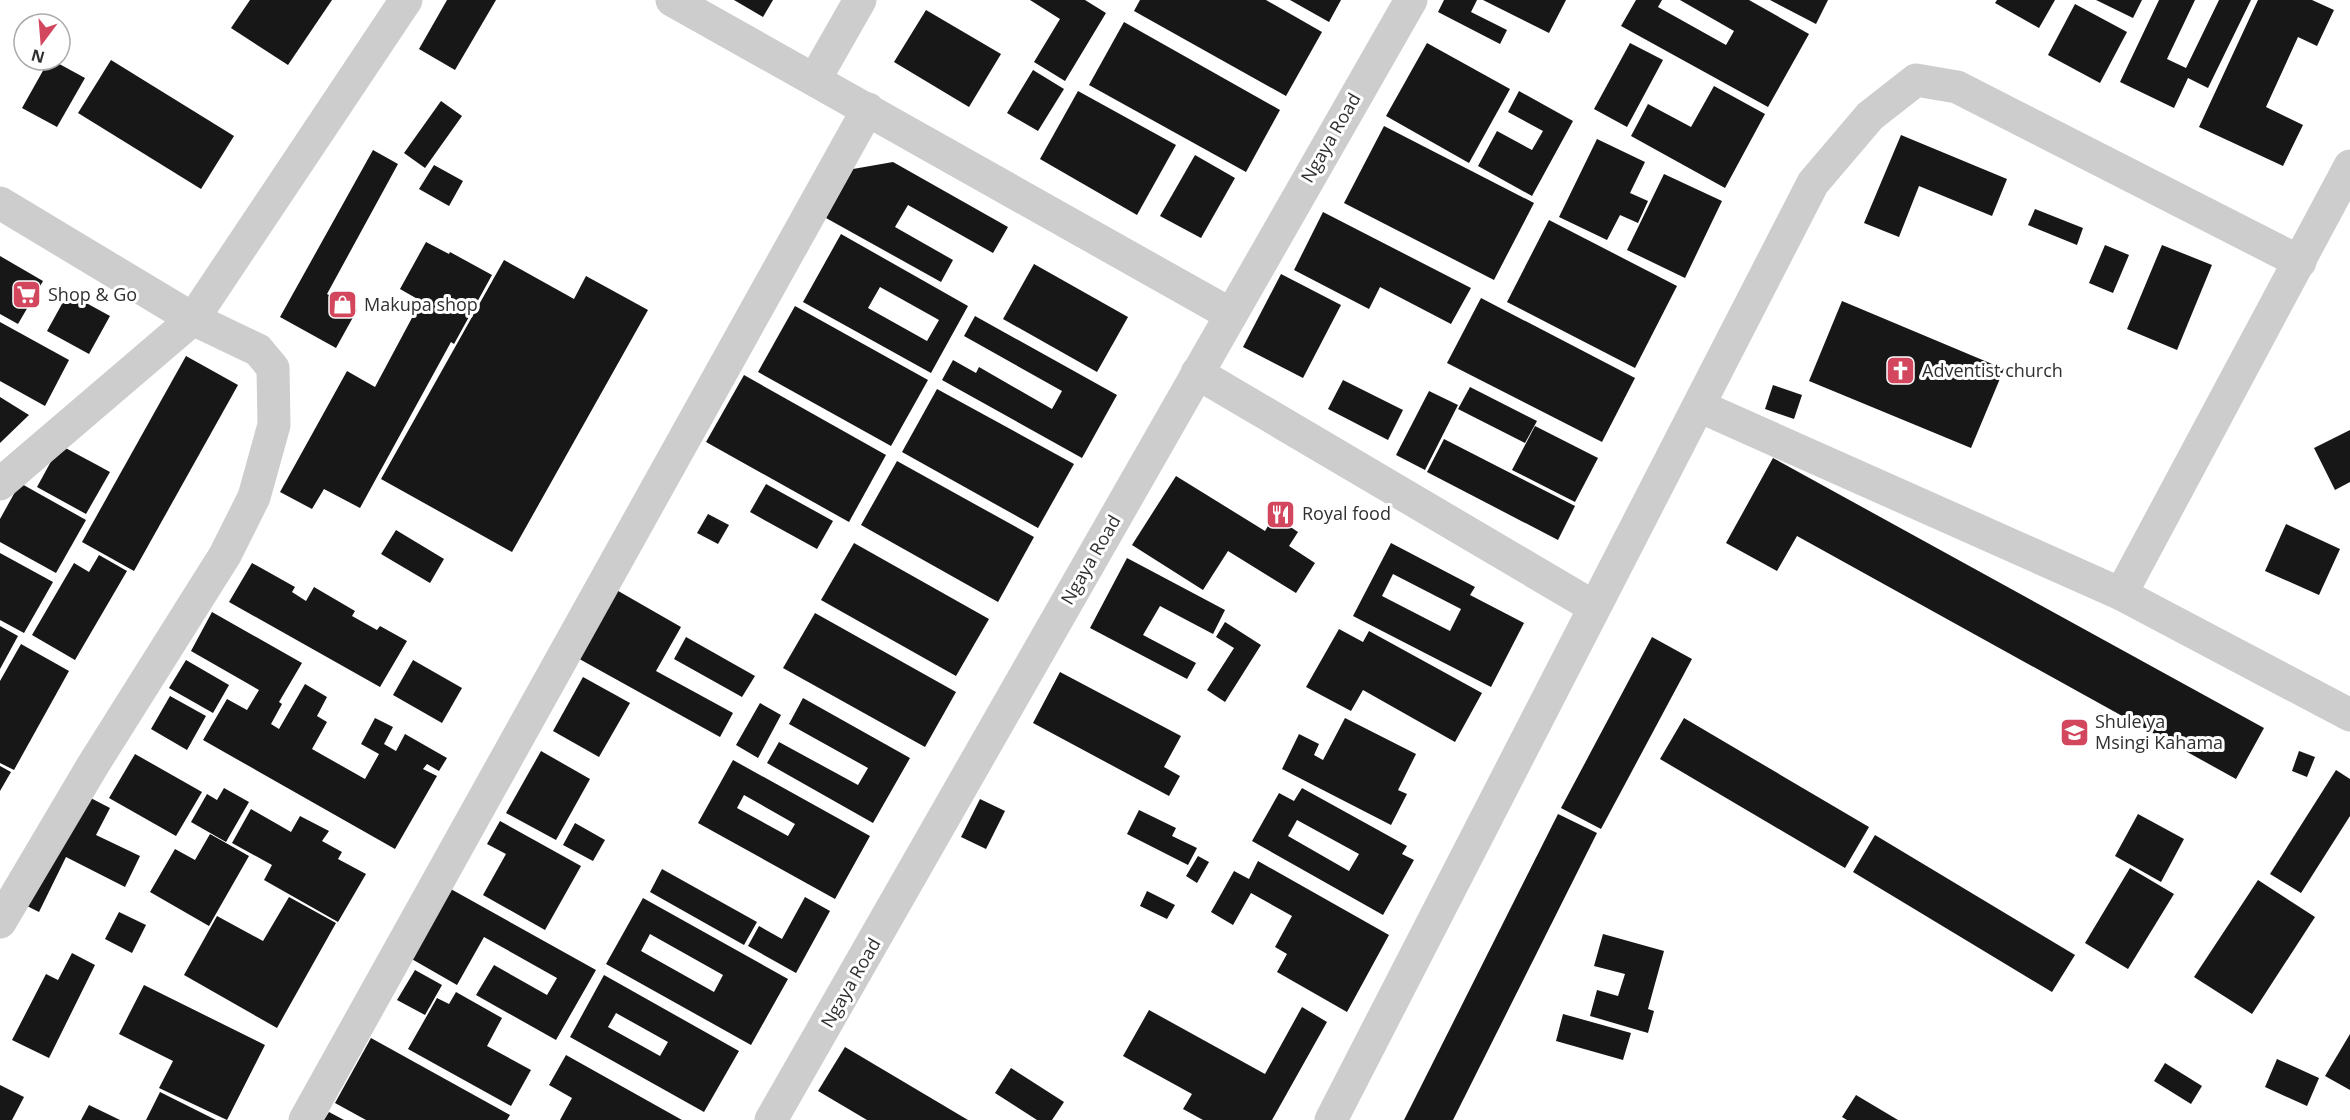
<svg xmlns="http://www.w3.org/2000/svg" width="2350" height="1120" font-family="'Open Sans',sans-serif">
  <rect width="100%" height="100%" fill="#fff"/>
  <g fill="#171717" fill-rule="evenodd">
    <polygon points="250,0 332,0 288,65 231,28"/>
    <polygon points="447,0 496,0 455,70 419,49"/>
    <polygon points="734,0 773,0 763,17"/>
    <polygon points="1030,0 1085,0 1106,13 1065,81 1034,62 1060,19"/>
    <polygon points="1140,0 1266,0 1322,32 1286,96 1134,11"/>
    <polygon points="1290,0 1341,0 1329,22"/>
    <polygon points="1444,0 1477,0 1471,12 1507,30 1500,44 1438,12"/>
    <polygon points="1483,0 1566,0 1549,33"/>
    <polygon points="1636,0 1662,0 1658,7 1726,45 1734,31 1680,0 1749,0 1809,34 1768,107 1621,26"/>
    <polygon points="1770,0 1828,0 1816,24"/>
    <polygon points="1997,0 2055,0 2039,28 1995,3"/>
    <polygon points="2096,0 2142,0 2133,18"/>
    <polygon points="2159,0 2195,0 2167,59 2186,68 2219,0 2251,0 2208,88 2188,78 2174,108 2120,82"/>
    <polygon points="2258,0 2312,0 2334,10 2317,46 2298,37 2266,107 2303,125 2283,166 2199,127"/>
    <polygon points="2075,4 2127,32 2100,83 2048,55"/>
    <polygon points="926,10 1001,54 969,107 894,62"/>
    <polygon points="1124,22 1280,110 1246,172 1089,85"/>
    <polygon points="1427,43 1510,89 1469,163 1386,116"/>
    <polygon points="1630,43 1663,60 1627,127 1594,109"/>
    <polygon points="49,60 52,60 85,78 57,127 22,108"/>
    <polygon points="111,60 234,136 201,189 78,113"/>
    <polygon points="1033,70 1064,89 1038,131 1007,113"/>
    <polygon points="1714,86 1765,114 1725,188 1631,136 1648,104 1691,127"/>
    <polygon points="1078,91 1176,145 1137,215 1040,159"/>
    <polygon points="1519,91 1573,121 1532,196 1478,166 1497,131 1532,150 1543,131 1508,112"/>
    <polygon points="441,101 462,116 425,168 404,153"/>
    <polygon points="1384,126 1534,203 1494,280 1344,203"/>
    <polygon points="1901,135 2007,179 1992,216 1919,186 1899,237 1864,223"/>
    <polygon points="1597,139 1645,162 1630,193 1648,201 1638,223 1620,215 1607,240 1559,217"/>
    <polygon points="373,150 398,164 327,294 357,310 336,348 280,317"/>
    <polygon points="1195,155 1235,178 1201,238 1160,216"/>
    <polygon points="893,162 1008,227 993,253 908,205 895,227 953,260 941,282 826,218 853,169"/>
    <polygon points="434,165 463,181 449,206 419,189"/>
    <polygon points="1664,174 1722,201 1685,278 1627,250"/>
    <polygon points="2035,209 2083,228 2077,245 2028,225"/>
    <polygon points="1323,212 1471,288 1451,324 1380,287 1369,309 1294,270"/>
    <polygon points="1549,220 1677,286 1635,368 1507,302"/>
    <path d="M841,234L968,306L931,373L803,302ZM880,287L939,320L927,341L868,308Z"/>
    <polygon points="426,242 449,254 450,252 492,275 454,344 451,342 360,508 324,489 312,509 280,492 347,371 375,387 421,301 400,289"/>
    <polygon points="2105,245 2129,255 2113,293 2089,283"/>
    <polygon points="2162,245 2212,265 2177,350 2127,329"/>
    <polygon points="0,256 43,281 18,324 0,314"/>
    <polygon points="504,260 574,299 586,276 648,310 512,552 381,479"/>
    <polygon points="1034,264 1128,317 1097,372 1003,319"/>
    <polygon points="1281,274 1341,305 1303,378 1243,347"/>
    <polygon points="68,293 110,316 89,354 47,331"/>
    <polygon points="1481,298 1635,378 1602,442 1447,363"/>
    <polygon points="1842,301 2004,369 1971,448 1809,381"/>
    <polygon points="795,306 928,380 891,446 758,372"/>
    <polygon points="975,316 1117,395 1082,458 942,380 953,360 976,373 979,367 1052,409 1062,391 964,336"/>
    <polygon points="0,322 69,360 45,406 0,381"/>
    <polygon points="186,356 238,385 134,571 82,542"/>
    <polygon points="744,375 886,455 849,522 706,442"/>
    <polygon points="1343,380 1403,410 1388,440 1328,409"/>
    <polygon points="1773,385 1802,395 1794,419 1765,409"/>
    <polygon points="1470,387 1537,421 1525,443 1458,409"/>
    <polygon points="937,389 1074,464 1038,528 902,452"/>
    <polygon points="1429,391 1458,405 1425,470 1396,455"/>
    <polygon points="0,397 29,415 0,443"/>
    <polygon points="1535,426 1598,458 1575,502 1512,470"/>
    <polygon points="2350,430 2350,482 2335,490 2314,448"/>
    <polygon points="1444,439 1575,506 1558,540 1427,472"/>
    <polygon points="60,445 110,472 86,514 37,487"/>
    <polygon points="1773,458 2264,728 2236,779 1797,536 1777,571 1726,543"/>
    <polygon points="897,461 1034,537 998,602 861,525"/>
    <polygon points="1176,476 1265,531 1274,516 1298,532 1289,546 1315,563 1296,593 1228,551 1203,590 1132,545"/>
    <polygon points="20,483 86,520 56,573 0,542 0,519"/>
    <polygon points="766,484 833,521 817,549 750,512"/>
    <polygon points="708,514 729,525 718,544 697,533"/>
    <polygon points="2286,524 2340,549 2319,595 2265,571"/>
    <polygon points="396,530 444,559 430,583 381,554"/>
    <polygon points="854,543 989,619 956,676 821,600"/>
    <path d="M1391,543L1475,587L1470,595L1524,623L1491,687L1353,616ZM1393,574L1461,609L1450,631L1382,596Z"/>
    <polygon points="0,553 53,582 24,633 0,620"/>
    <polygon points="99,555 127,571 75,660 32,635 74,563 89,572"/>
    <polygon points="1127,558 1225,610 1213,634 1160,606 1143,635 1196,663 1187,679 1090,628"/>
    <polygon points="252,563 295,587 292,592 306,601 314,587 355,611 352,616 377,630 380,626 407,641 380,687 229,602"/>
    <polygon points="613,588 681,627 656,671 733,713 720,737 574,656"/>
    <polygon points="212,612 302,663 279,702 282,704 271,724 279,729 305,684 327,697 317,716 327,722 312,749 365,779 379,754 361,744 375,718 393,727 384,744 396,751 405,734 447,758 439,771 427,764 423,769 437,776 395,849 203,740 227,699 247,710 259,690 191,651"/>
    <polygon points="815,613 956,692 925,747 783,668"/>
    <polygon points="1225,622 1261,645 1225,702 1207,690 1234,648 1216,637"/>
    <polygon points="0,626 18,636 0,669"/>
    <polygon points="1339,629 1363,642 1369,631 1482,693 1455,742 1363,690 1351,711 1306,687"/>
    <polygon points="686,637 755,676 742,697 674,659"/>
    <polygon points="1652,637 1692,659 1601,829 1561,808"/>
    <polygon points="21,644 69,671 14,770 0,763 0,681"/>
    <polygon points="186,660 229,685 213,713 169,688"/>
    <polygon points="413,660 462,688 442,723 393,695"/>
    <polygon points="1060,672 1181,736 1164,767 1180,776 1169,796 1033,723"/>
    <polygon points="583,677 630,703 599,757 553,731"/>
    <polygon points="170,696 206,716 187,750 151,729"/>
    <polygon points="803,698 910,758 873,823 767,763 779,742 858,785 868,768 789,724"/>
    <polygon points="760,703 781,715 758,758 736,745"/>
    <polygon points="1345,718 1416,754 1398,790 1407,794 1391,825 1282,769 1299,734 1319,744 1314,755 1323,760"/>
    <polygon points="1684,718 1869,827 1845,868 1660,759"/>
    <polygon points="541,751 590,779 556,840 506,813"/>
    <polygon points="2299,751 2315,757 2307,777 2292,771"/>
    <polygon points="135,754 202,792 176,836 109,798"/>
    <path d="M733,760L870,836L835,899L698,823ZM744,795L795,824L788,836L737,808Z"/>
    <polygon points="0,766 11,772 0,791"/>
    <polygon points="2336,770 2350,779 2350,816 2301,893 2270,874"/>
    <polygon points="224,788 249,802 226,842 191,822 207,794 217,800"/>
    <path d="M1302,788L1407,846L1402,854L1414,860L1383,915L1252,841L1279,793L1294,801ZM1297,820L1359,854L1349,871L1288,836Z"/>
    <polygon points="83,794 110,808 96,835 140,856 125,887 66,857 39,912 11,898"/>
    <polygon points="980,799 1005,811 986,849 961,837"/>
    <polygon points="251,809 291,832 300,816 329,831 322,841 342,852 338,859 366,874 338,922 264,880 272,865 232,843"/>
    <polygon points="1139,810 1176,828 1172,836 1197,848 1188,865 1127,834"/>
    <polygon points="1558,814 1597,833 1453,1120 1404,1120"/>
    <polygon points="2138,814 2184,839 2161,882 2115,856"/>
    <polygon points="500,821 581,866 545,930 483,895 506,854 487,844"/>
    <polygon points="575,823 605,840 593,861 563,845"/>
    <polygon points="210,834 249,856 209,926 150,892 175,849 195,860"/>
    <polygon points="1875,835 2075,955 2052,992 1853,872"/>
    <polygon points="1198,856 1209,862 1197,883 1186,876"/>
    <polygon points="1258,861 1389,935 1347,1012 1277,972 1287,954 1275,947 1292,916 1251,893 1233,925 1211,912 1234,871 1249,879"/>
    <polygon points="2130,868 2174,894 2128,969 2085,943"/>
    <polygon points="662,869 757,922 744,945 650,892"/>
    <polygon points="2258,880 2315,917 2252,1014 2194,977"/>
    <polygon points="449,888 596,970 556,1040 476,995 494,965 547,995 557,978 484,937 457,985 410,958"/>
    <polygon points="1147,891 1175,905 1167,919 1140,906"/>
    <polygon points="289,897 336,923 277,1028 184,975 217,916 263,941"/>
    <polygon points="805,897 830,911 796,973 748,946 759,926 782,939"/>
    <path d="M643,898L788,979L751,1045L606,964ZM650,934L723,975L714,992L641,951Z"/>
    <polygon points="119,912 146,925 132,953 105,939"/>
    <polygon points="1603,934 1664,951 1648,1009 1654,1011 1648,1033 1590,1016 1597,990 1618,996 1625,974 1594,966"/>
    <polygon points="72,953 95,965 49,1058 12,1040 46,974 58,980"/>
    <polygon points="415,970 442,985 425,1015 397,1000"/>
    <path d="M604,975L739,1051L704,1112L570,1037ZM616,1013L668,1042L660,1056L608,1027Z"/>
    <polygon points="144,985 265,1045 227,1120 159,1088 173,1061 119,1034"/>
    <polygon points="456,992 502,1018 487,1046 531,1070 511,1106 408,1049 437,998 449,1004"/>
    <polygon points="1302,1007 1327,1022 1272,1120 1203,1120 1183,1109 1192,1094 1123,1056 1149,1010 1265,1074"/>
    <polygon points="1563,1014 1631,1033 1623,1060 1556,1041"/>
    <polygon points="2350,1034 2350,1090 2325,1076"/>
    <polygon points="371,1038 510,1115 507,1120 366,1120 335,1103"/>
    <polygon points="845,1047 968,1120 867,1120 818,1091"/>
    <polygon points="566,1055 682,1120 560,1120 572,1098 549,1085"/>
    <polygon points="2277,1059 2319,1078 2307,1106 2265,1087"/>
    <polygon points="2165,1063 2202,1086 2191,1104 2154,1081"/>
    <polygon points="1011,1068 1064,1102 1052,1120 1037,1120 995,1093"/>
    <polygon points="0,1085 24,1097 12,1120 0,1120"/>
    <polygon points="160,1092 216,1120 146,1120"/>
    <polygon points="1856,1095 1898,1120 1847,1120 1842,1117"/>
    <polygon points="89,1105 120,1120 81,1120"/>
    <polygon points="329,1112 344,1120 324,1120"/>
  </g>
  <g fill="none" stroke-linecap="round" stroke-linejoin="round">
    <g stroke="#cdcdcd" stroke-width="33">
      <polyline points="672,0 1230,314"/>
      <polyline points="815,79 860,0"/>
      <polyline points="0,203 193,319 258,350 273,368 274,425 254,497 225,555 93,765 0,922"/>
      <polyline points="1197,373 1594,607"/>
      <polyline points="1699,406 2121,594 2350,715"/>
      <polyline points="0,484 193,319 406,0"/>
      <polyline points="2121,594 2350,166"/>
      <polyline points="305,1120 868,109"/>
      <polyline points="1331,1120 1813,183 1870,116 1916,80 1957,87 2300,262"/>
    </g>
    <polyline stroke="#cdcdcd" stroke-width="33" points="771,1120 1411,0"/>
  </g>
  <defs>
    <symbol id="supermarket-square" viewBox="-11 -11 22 22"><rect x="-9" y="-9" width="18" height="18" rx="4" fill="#d3475e" stroke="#fff"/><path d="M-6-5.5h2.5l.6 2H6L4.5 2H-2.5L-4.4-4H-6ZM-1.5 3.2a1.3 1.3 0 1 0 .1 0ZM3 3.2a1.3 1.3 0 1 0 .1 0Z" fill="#fff"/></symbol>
    <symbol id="shop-square" viewBox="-11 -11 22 22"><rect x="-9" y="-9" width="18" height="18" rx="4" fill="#d3475e" stroke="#fff"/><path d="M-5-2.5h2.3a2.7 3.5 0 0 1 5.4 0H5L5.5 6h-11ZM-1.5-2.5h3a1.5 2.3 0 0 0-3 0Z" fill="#fff"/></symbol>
    <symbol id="church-square" viewBox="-11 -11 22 22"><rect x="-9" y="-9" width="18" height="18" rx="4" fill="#d3475e" stroke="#fff"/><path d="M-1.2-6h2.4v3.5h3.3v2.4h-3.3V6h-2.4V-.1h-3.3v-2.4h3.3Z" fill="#fff"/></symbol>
    <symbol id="restaurant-square" viewBox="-11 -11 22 22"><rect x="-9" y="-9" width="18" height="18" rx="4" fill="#d3475e" stroke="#fff"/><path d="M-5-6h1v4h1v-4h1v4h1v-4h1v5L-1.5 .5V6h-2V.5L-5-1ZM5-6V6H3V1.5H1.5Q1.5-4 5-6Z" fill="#fff"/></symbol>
    <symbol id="school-square" viewBox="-11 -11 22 22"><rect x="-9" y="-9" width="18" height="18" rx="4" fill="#d3475e" stroke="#fff"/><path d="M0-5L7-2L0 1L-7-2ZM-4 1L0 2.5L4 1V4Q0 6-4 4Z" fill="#fff"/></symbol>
  </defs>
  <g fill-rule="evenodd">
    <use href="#supermarket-square" x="10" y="278" width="33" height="33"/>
    <use href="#shop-square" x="326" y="288" width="33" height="33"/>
    <use href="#church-square" x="1884" y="354" width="33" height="33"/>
    <use href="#restaurant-square" x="1264" y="498" width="33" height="33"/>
    <use href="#school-square" x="2058" y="716" width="33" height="33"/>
  </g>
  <g text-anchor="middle" stroke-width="6" stroke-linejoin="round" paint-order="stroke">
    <g font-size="18" fill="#303030" stroke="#fff">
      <text transform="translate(1331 138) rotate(-60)" y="6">Ngaya Road</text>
      <text transform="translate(1091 560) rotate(-60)" y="6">Ngaya Road</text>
      <text transform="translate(851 983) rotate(-60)" y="6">Ngaya Road</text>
    </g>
    <g font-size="18" fill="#303030" stroke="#fff" text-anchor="start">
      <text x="48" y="301">Shop &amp; Go</text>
      <text x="364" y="311">Makupa shop</text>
      <text x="1922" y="377">Adventist church</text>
      <text x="1302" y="520">Royal food</text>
      <text x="2095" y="728">Shule ya<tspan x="2095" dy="21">Msingi Kahama</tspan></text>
    </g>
  </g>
  <g transform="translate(42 42) rotate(196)"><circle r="28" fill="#ffffff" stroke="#acacac" stroke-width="1.5"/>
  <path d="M0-4.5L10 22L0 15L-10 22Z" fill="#d3475e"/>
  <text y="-9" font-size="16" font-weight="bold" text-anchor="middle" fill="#303030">N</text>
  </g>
</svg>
